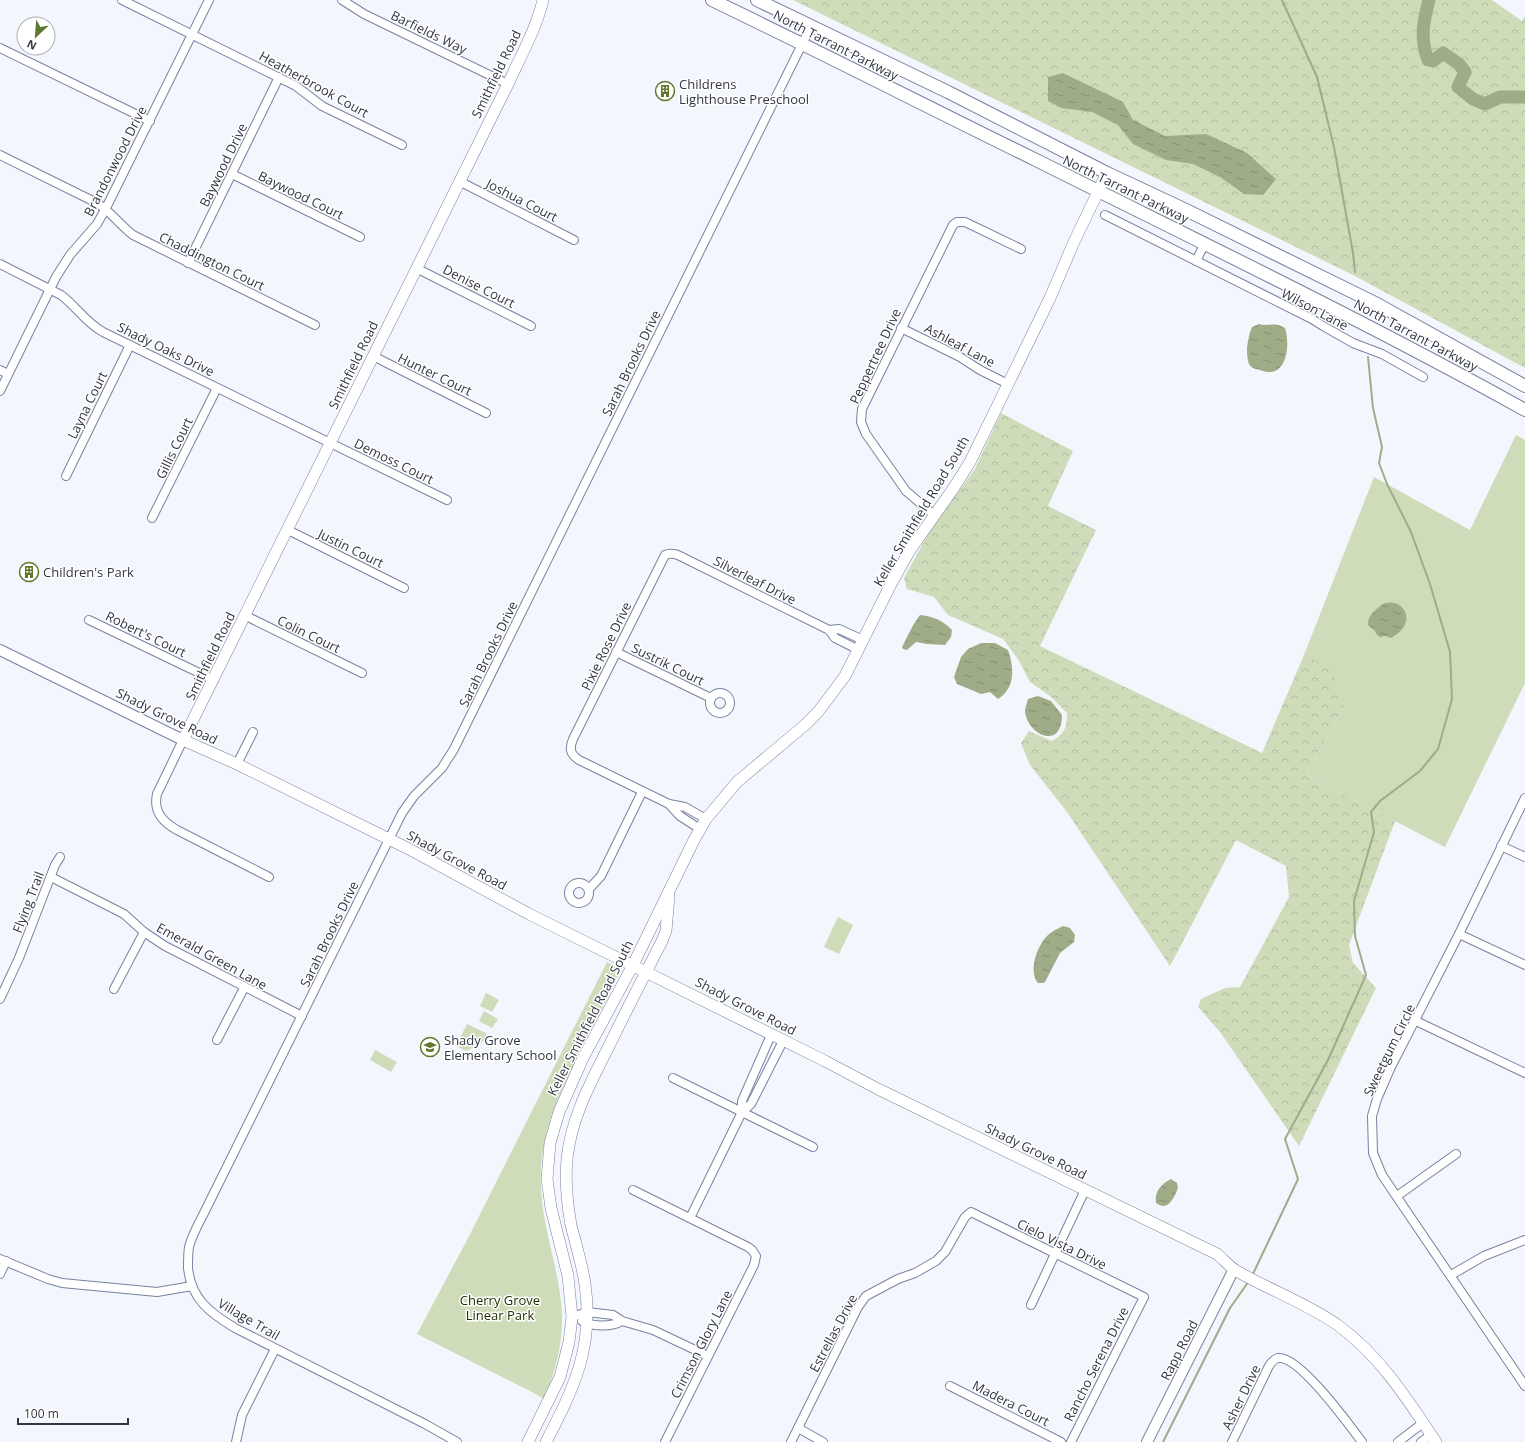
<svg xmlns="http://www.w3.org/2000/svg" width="1525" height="1442" font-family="'Open Sans',sans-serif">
  <defs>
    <pattern id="forest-crowns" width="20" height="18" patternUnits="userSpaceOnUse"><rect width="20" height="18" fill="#cedcba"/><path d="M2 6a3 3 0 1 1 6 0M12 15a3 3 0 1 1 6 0" fill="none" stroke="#b1bda1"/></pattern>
    <pattern id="water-ripples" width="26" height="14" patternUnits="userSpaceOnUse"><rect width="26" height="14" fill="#9ead88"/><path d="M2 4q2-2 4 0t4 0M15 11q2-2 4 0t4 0" fill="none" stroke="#818e71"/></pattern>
  </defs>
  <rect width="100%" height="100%" fill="#f4f6fd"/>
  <g fill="#cedcba">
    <polygon points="1516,435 1525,440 1525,683 1445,847 1306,775 1344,706 1304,655 1374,477 1470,530"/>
    <polygon points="838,917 853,925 839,954 824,947"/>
    <path d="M607,962L621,970C608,996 595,1022 582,1049C562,1087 544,1124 541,1168C538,1216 556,1256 561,1302C565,1336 557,1368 544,1399L534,1393L417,1334L467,1240Z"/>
    <polygon points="486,993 499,1000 492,1012 480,1006"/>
    <polygon points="484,1011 498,1019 492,1028 479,1021"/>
    <path d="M467,1024L486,1033C486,1044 474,1047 466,1051L456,1046Z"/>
    <polygon points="375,1050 397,1062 391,1072 370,1060"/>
  </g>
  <g fill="url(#forest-crowns)">
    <polygon points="793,0 1492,0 1522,21 1525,16 1525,368 1355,276"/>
    <path d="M1001,413L1073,451L1048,506L1096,530L1040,646L1262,753L1304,655L1331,668L1344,706L1306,775L1395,821L1349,945L1353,963L1376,988L1299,1146L1220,1032L1198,1007L1201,999L1225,988L1240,987L1289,897L1286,866L1236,840L1170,966L1067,812L1030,765L1021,743L1029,731L1052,741C1065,733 1067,728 1067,713L1050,696L1030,682L1018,659L1003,639L948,615L934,597L907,589L904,578L932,527L975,469Z"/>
  </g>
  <g fill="url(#water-ripples)">
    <polygon points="1063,73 1123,102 1133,120 1165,136 1206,134 1247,153 1276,179 1263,195 1244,194 1220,177 1193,164 1166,160 1133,144 1118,125 1092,112 1061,108 1048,101 1048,77"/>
    <path d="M1259,324C1270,327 1274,321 1285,328C1291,346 1286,381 1260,370C1256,369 1251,368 1249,364C1247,359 1247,353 1247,348C1248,340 1249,334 1252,327Z"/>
    <path d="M1385,603C1388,603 1391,602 1394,603C1399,604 1402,607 1404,610C1411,622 1401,633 1391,638L1385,636L1380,637L1377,635L1375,631L1368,625C1367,615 1377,608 1385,603Z"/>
    <path d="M920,615C935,617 942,620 952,630L951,637L945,645L927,644L916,642L907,650L903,649L902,647C908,636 912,625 920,615Z"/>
    <path d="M981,643H995L1008,650C1014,667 1016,688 998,699L990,692L981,694L957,684L954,677L961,657L968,649Z"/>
    <path d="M1038,696L1051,701L1062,715C1062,751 1027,735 1025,711C1025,708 1027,703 1028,699Z"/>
    <path d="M1063,926L1070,928L1075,935L1074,942L1060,953L1045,982L1043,983H1038C1028,971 1037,946 1047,936C1052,931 1057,929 1063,926Z"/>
    <path d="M1171,1179L1177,1183L1178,1188C1174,1198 1168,1212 1156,1203C1154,1192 1161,1184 1171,1179Z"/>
  </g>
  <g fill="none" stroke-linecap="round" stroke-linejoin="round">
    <g stroke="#9ead88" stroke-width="2">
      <polyline points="1282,0 1317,77 1334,147 1353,253 1355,272"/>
      <polyline points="1252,1276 1298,1179 1285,1139 1328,1060 1366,975 1355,936 1354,901 1374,832 1371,812 1380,801 1420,771 1438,749 1452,699 1450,652 1430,584 1411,532 1387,484 1379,463 1382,447 1373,408 1368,357"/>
      <polyline points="1163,1442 1230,1308 1249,1281"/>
    </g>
    <path stroke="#9ead88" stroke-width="13" d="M1429,0C1423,22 1420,39 1428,60L1433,61L1443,53L1459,64L1465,72L1458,87L1473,99L1485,104L1500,97H1525"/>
    <defs>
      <g id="minor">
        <polyline points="122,0 296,86 322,106 402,145"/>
        <polyline points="342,0 364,14 508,84"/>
        <polyline points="0,48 150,121"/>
        <path d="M0,155L97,203C111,212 120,225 133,235L315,325"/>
        <polyline points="232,174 360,237"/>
        <polyline points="459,181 574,240"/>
        <polyline points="1105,215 1312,319 1323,326 1353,343 1382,354 1423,377"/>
        <polyline points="1196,261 1205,243"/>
        <polyline points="188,263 279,77"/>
        <path d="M0,264L61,295C77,307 85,322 103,332L447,500"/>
        <polyline points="416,268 531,326"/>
        <polyline points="901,328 960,357 980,370 1008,384"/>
        <polyline points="373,356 486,413"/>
        <polyline points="0,370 8,374"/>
        <polyline points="0,391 56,277 70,255 97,224 106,208 209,0"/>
        <polyline points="66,476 130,345"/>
        <polyline points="934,515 906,491 866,434 861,422 862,409 953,225 957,222 965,222 1021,249"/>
        <polyline points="152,518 217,388"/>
        <polyline points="288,530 404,588"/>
        <polyline points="246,616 362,673"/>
        <polyline points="89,620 214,680"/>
        <polyline points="829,630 839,629 863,640"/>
        <polyline points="616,652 711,698"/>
        <circle cx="720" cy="703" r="10"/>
        <path d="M183,740L157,794C153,812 163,822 177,830L269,877"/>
        <polyline points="237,764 253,732"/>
        <polyline points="1525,798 1459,934 1391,1067 1377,1099 1372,1116 1373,1153 1382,1175 1525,1386"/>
        <polyline points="669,804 680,816 700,829"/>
        <path d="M706,819L685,807L669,804L579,760C570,754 569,749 573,739L665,555C673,552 678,555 686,559L829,630L835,638L859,650"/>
        <polyline points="1501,846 1525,857"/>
        <polyline points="51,877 124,914 144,932 165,946 302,1016"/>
        <circle cx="579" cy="893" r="10"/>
        <polyline points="589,889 601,876 642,792"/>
        <polyline points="1459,934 1525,965"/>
        <polyline points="114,989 144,932"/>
        <polyline points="0,999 19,958 55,865 60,857"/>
        <polyline points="1416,1021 1525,1073"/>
        <polyline points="217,1040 244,988"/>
        <polyline points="673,1078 813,1147"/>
        <polyline points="742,1112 751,1104 783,1041"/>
        <polyline points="633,1190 748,1247 752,1250 756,1256 754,1265 665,1442"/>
        <polyline points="1397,1196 1456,1154"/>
        <polyline points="690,1218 742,1112 742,1101 771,1035"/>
        <polyline points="0,1259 48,1279 62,1283 157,1292 192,1286"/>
        <polyline points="0,1274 6,1261"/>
        <polyline points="1451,1275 1484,1256 1525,1240"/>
        <polyline points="1031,1305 1085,1190"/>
        <polyline points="572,1317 587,1312 613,1315 622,1321 653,1330 708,1356"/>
        <path d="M582,1321C593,1327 612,1327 622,1321"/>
        <polyline points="950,1386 1061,1442"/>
        <polyline points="798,1428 823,1442"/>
        <polyline points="236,1442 242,1415 275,1349"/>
        <path d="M457,1442L425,1424L235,1328C210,1313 191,1299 188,1268C188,1261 188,1254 189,1247C192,1235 199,1223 204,1213L402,813L414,796L442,768L454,749L811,26"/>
        <polyline points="791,1442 858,1307 866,1296 898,1279 915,1273 936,1261 945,1252 965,1217 971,1212 1144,1297 1071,1442"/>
        <path d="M1232,1442L1269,1366C1271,1363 1274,1359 1278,1358C1299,1355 1350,1426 1362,1442"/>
        <polyline points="1398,1442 1423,1423"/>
        <polyline points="1421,1442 1431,1435"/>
      </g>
      <g id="tertiary">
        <polyline points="0,650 183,740"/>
        <polyline points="1147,1442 1234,1269"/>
      </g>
      <g id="secondary">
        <path d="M543,0C536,30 520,57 508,84L183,740L237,764L409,849L529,914L825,1061L878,1089L1217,1254C1223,1259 1229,1266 1235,1270C1269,1290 1307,1303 1339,1326C1380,1356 1408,1400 1436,1442"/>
        <polyline points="528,1442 560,1377 569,1342 572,1317 568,1276 551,1208 547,1179 550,1143 559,1112 583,1058 633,965 694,840 706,819 737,782 805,725 818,712 845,676 891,584 910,550 953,489 970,462 1050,298 1073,244 1107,173"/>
        <path d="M546,1442C574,1388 594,1347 585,1284C582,1264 576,1245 571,1225C567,1203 565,1181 567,1159C571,1118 591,1082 609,1046C626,1011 644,976 662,941L666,931L669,896"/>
      </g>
      <g id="primary">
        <path d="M712,0C820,52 928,107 1036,160C1200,242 1365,321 1525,410"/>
        <polyline points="757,0 948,92 1107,173 1186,210 1377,304 1525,386"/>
      </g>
    </defs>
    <use href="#minor" stroke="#7882a1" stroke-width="10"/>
    <use href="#tertiary" stroke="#7882a1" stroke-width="12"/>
    <use href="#secondary" stroke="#7882a1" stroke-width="12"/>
    <use href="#primary" stroke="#7882a1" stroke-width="14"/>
    <use href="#minor" stroke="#fff" stroke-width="8"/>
    <use href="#tertiary" stroke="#fff" stroke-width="10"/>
    <use href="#secondary" stroke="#fff" stroke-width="11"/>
    <use href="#primary" stroke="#fff" stroke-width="12"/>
  </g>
  <defs>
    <symbol id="building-ring" viewBox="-11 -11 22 22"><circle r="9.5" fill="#fff" stroke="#5f792c" stroke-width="1.5"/><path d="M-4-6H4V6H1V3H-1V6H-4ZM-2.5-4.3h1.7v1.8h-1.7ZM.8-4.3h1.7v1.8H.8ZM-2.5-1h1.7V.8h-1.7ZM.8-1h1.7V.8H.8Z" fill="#5f792c"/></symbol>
    <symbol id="school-ring" viewBox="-11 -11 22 22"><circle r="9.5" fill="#fff" stroke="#5f792c" stroke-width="1.5"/><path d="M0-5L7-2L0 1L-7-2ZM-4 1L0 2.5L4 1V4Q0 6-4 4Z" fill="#5f792c"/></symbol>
  </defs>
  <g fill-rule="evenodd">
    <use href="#building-ring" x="654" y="80" width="22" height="22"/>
    <use href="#building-ring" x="18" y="561" width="22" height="22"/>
    <use href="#school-ring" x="419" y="1036" width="22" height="22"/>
  </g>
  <g text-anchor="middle" stroke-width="3" stroke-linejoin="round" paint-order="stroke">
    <g font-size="13" fill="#323643" stroke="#fff">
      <text transform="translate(429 32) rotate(26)" y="5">Barfields Way</text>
      <text transform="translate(836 45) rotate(27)" y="5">North Tarrant Parkway</text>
      <text transform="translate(496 74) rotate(-64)" y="5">Smithfield Road</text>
      <text transform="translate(314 84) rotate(29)" y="5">Heatherbrook Court</text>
      <text transform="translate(115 161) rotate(-63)" y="5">Brandonwood Drive</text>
      <text transform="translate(223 165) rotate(-64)" y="5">Baywood Drive</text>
      <text transform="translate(1126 189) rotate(26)" y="5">North Tarrant Parkway</text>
      <text transform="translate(301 195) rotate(26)" y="5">Baywood Court</text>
      <text transform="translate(522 200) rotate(27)" y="5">Joshua Court</text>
      <text transform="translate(212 261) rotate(26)" y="5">Chaddington Court</text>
      <text transform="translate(479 286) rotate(27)" y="5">Denise Court</text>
      <text transform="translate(1315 309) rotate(28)" y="5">Wilson Lane</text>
      <text transform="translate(1416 335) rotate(28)" y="5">North Tarrant Parkway</text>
      <text transform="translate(960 345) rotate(28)" y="5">Ashleaf Lane</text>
      <text transform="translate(166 349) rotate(26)" y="5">Shady Oaks Drive</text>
      <text transform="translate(875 356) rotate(-65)" y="5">Peppertree Drive</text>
      <text transform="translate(631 363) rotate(-64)" y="5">Sarah Brooks Drive</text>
      <text transform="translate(353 365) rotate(-64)" y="5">Smithfield Road</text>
      <text transform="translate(435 374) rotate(26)" y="5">Hunter Court</text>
      <text transform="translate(87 405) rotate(-64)" y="5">Layna Court</text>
      <text transform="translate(174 448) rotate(-64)" y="5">Gillis Court</text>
      <text transform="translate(394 461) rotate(26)" y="5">Demoss Court</text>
      <text transform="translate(921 511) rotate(-59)" y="5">Keller Smithfield Road South</text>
      <text transform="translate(351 548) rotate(26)" y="5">Justin Court</text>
      <text transform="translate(755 580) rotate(27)" y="5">Silverleaf Drive</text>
      <text transform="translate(146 634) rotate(26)" y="5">Robert's Court</text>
      <text transform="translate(309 634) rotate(26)" y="5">Colin Court</text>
      <text transform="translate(606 646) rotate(-64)" y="5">Pixie Rose Drive</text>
      <text transform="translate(488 654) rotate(-64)" y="5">Sarah Brooks Drive</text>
      <text transform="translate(210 656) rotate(-64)" y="5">Smithfield Road</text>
      <text transform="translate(668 664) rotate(26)" y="5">Sustrik Court</text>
      <text transform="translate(167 716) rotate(26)" y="5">Shady Grove Road</text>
      <text transform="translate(457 860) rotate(28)" y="5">Shady Grove Road</text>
      <text transform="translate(28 902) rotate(-69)" y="5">Flying Trail</text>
      <text transform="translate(329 934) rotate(-64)" y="5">Sarah Brooks Drive</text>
      <text transform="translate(212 956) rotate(29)" y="5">Emerald Green Lane</text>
      <text transform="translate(746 1006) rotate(27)" y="5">Shady Grove Road</text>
      <text transform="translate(590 1018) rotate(-63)" y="5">Keller Smithfield Road South</text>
      <text transform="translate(1389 1050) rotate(-64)" y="5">Sweetgum Circle</text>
      <text transform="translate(1036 1151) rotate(26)" y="5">Shady Grove Road</text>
      <text transform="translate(1062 1244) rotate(26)" y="5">Cielo Vista Drive</text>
      <text transform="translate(249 1319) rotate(30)" y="5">Village Trail</text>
      <text transform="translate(833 1333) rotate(-62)" y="5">Estrellas Drive</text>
      <text transform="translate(701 1344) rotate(-63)" y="5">Crimson Glory Lane</text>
      <text transform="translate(1179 1350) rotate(-63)" y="5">Rapp Road</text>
      <text transform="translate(1096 1364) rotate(-63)" y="5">Rancho Serena Drive</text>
      <text transform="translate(1241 1397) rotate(-64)" y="5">Asher Drive</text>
      <text transform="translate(1011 1403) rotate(27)" y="5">Madera Court</text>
    </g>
    <g font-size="13" fill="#323643" stroke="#fff" text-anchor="start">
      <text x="679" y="89">Childrens<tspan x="679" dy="15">Lighthouse Preschool</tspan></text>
      <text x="43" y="577">Children's Park</text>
      <text x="444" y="1045">Shady Grove<tspan x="444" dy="15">Elementary School</tspan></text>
    </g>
    <g font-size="13" fill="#223004" stroke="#fff">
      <text x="500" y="1305">Cherry Grove<tspan x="500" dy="15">Linear Park</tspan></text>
    </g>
  </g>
  <g transform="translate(36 36) rotate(206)"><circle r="19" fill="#ffffff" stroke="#adafb4"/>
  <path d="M0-3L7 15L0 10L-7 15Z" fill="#5f792c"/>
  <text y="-6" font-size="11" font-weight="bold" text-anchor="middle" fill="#323643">N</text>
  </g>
  <path d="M18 1418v6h110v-6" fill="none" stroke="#323643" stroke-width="2"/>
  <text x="24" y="1418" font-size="12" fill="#323643" stroke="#ffffff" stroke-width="3" paint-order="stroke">100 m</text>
</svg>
